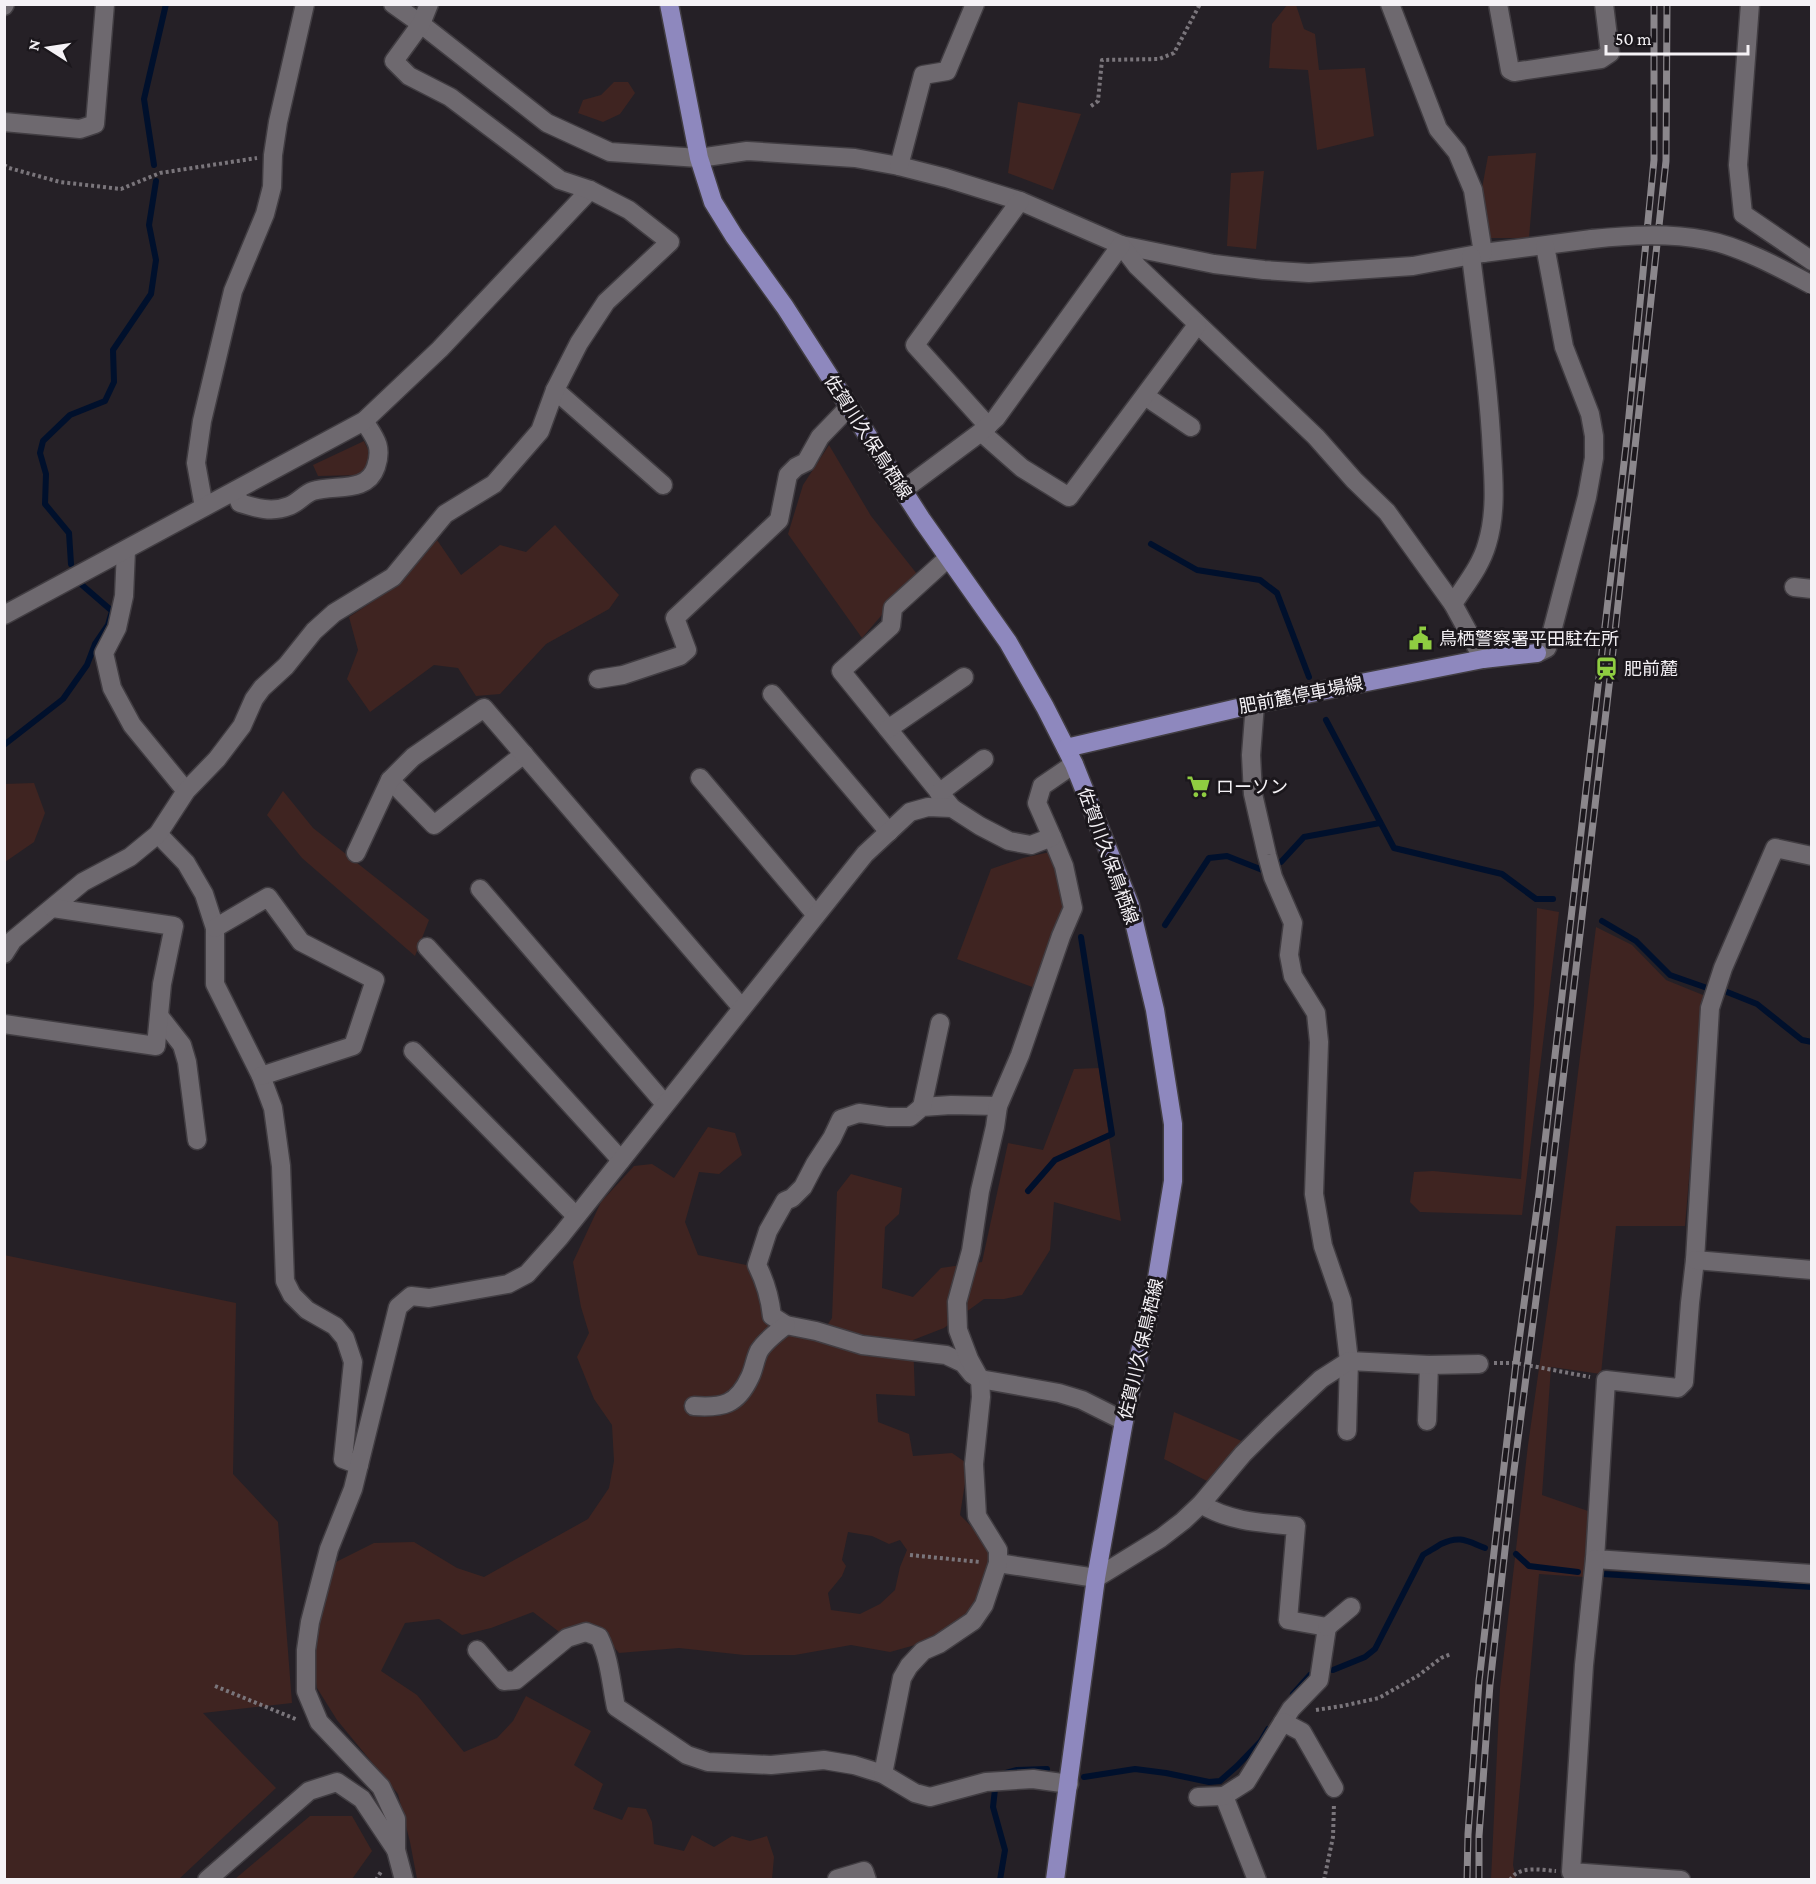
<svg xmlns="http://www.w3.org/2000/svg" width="1816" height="1884" font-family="'Crimson Pro','Noto Sans JP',serif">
  <rect width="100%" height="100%" fill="#252026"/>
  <g fill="#3f2421" fill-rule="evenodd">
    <polygon points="1287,5 1296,5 1304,29 1315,34 1319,70 1365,68 1374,136 1317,150 1308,70 1269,68 1272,24"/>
    <polygon points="614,82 628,82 635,93 620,114 603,122 578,113 583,100 601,95"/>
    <polygon points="1018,102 1081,114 1053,190 1008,173"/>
    <polygon points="1536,153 1529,238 1490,238 1480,199 1488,156"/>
    <polygon points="1264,171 1256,249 1227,246 1231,173"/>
    <polygon points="364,441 371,456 363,475 318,476 313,465"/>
    <polygon points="829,445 871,516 917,574 862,638 788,534 803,485"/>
    <polygon points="555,525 619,595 609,609 546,644 500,694 476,696 458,668 434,665 370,712 347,679 358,650 349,617 401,583 437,540 461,575 500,545 526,552"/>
    <polygon points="34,783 45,813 34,842 5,862 5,784"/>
    <polygon points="283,791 313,828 429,920 415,956 302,858 267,815"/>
    <polygon points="1050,852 1068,910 1035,988 957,959 991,869 1023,858"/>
    <polygon points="1537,908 1559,912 1522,1215 1420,1212 1410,1202 1414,1172 1433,1171 1521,1179 1534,1005"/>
    <polygon points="1596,927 1632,945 1666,980 1703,995 1703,1013 1685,1226 1616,1226 1601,1374 1551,1367 1542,1495 1588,1511 1584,1577 1539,1574 1513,1865 1516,1879 1491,1880 1500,1688 1528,1445 1557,1243"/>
    <path d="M1099,1068L1121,1221L1054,1202L1050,1250L1022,1295L1004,1299H984L944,1328L913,1340L915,1396L876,1394L878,1422L909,1434L913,1456L952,1453L968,1464L960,1515L989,1544L990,1579L974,1614L926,1642L890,1652L851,1645L795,1655H744L679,1648L619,1653L599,1630L562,1634L533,1612L491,1628L462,1635L439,1619L405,1623L381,1671L417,1695L464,1752L497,1738L513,1721L526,1696L591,1731L574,1765L603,1784L593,1809L622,1820L628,1807L646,1809L652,1822L654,1844L684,1851L692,1835L714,1847L732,1836L750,1841L767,1836L774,1857L772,1879H417L410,1842L398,1794L337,1720L317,1688L311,1652L332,1564L374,1543L414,1542L457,1568L484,1577L588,1519L609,1488L614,1461L612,1425L594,1399L577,1357L589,1333L581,1307L573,1262L601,1202L634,1166L652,1164L674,1178L708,1127L735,1133L742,1155L719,1174L699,1172L685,1222L698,1255L751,1266L765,1316L819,1337L832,1318L837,1192L851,1174L902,1188L899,1214L885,1227L882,1288L913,1297L941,1268L982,1262L1008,1143L1043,1150L1074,1069ZM848,1532L872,1536L889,1544L900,1540L907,1550L900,1567L895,1590L880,1604L860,1614L831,1610L828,1593L842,1576L846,1566L842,1560Z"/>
    <polygon points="4,1255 236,1303 233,1474 278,1522 292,1703 203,1713 276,1788 179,1879 5,1879"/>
    <polygon points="1174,1412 1244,1442 1209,1482 1164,1459"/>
    <polygon points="310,1816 352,1816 372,1851 352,1879 235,1879"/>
  </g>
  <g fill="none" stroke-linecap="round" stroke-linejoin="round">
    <g stroke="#00102c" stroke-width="6">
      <polyline points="154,165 144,99 166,4"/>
      <polyline points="1151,544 1197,570 1260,580 1277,593 1309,677"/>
      <polyline points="71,564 69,533 45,504 46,474 40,453 43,441 70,415 105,401 114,382 113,350 151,294 156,260 149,225 156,181"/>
      <polyline points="1326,720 1394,848 1502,874 1536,899 1553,899"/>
      <polyline points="4,745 63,699 87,665 95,644 108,625 112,611 82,585"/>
      <polyline points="1281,862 1304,837 1380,823"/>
      <polyline points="1602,921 1636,941 1670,975 1710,989"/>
      <polyline points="1165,925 1209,858 1227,856 1265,871"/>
      <polyline points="1727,992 1757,1004 1802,1040 1812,1042"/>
      <polyline points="1028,1191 1055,1160 1112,1134 1081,937"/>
      <polyline points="1516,1554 1529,1566 1578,1572"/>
      <polyline points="1603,1574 1812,1587"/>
      <path d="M1333,1670L1365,1657L1375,1649L1423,1555C1429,1551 1435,1548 1441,1544C1460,1535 1467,1541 1485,1548"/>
      <polyline points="1293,1694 1310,1675"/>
      <polyline points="1006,1773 1017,1770 1047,1769"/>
      <polyline points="1084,1777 1135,1769 1166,1773 1209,1782 1220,1781 1237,1766 1261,1741 1268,1729"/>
      <polyline points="995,1789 993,1807 1005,1850 1000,1880"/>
    </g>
    <defs>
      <g id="minor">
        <polyline points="393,4 421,24 547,123 610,152 699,158 747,151 855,158 899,166 946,178 1020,201 1121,245 1214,264 1264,270 1309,273 1413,266 1483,253 1592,239"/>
        <polyline points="1390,4 1438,129 1457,152 1473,190 1483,253"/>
        <polyline points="1498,4 1510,70 1514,72 1601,59 1610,53 1604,4"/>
        <polyline points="1750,4 1738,165 1743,214 1812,261"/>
        <polyline points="4,6 5,4"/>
        <polyline points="4,122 80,129 95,124 105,4"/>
        <polyline points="899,166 923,75 947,71 975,4"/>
        <polyline points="1121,245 1137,266 1316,437 1354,480 1387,512 1453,604 1483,659"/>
        <polyline points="555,390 663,485"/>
        <polyline points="1145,396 1191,427"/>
        <polyline points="988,426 915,345 1020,201"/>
        <polyline points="981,432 1022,468 1069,497 1197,325"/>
        <polyline points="903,490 981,432 996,418 1121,245"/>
        <path d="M235,491L240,503C256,508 272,513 289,506C298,503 304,494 313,491C335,484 367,494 376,467C383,446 375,438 364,421"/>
        <polyline points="204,507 196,463 202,421 233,291 265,214 272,187 273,155 278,122 305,4"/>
        <polyline points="126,550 124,596 117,628 104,653 112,688 132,725 186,791"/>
        <polyline points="948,558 893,608 891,626 841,671 952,808"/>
        <polyline points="1794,587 1812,589"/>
        <path d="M1453,604C1465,585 1481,566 1487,544C1496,515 1494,483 1492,453C1489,387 1479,321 1471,256"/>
        <polyline points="4,615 364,421 440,349 590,190"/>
        <polyline points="1537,653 1547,648 1550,639 1587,497 1594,458 1594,436 1590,414 1564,347 1545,246"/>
        <polyline points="598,679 623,675 680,656 687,650 675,618 779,520 788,475 796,467 806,462 820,437 849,407"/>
        <polyline points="772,694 889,832"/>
        <polyline points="1255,704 1251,755 1253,794 1267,855 1273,877 1293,923 1289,955 1293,976 1316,1013 1319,1042 1314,1194 1323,1246 1342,1301 1349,1361 1347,1431"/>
        <polyline points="888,729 964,677"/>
        <polyline points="700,778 816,915"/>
        <polyline points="390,780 434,825 524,754"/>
        <polyline points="939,793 984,759"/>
        <polyline points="158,834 186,863 204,894 215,928 215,984 261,1076 273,1108 281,1166 285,1281 292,1295 307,1310 335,1326 345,1338 353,1362 343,1459 359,1465"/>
        <polyline points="356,853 390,780 413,757 484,708 742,1008"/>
        <polyline points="1812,856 1775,848 1723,968 1710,1008 1695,1260 1690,1303 1684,1382 1678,1388 1606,1380 1595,1559 1812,1574"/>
        <polyline points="480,889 665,1104"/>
        <polyline points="215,928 268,897 301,942 375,980 353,1046 261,1076"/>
        <polyline points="427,947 621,1160"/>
        <polyline points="4,954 13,940 83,882 130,857 158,834 186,791 217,759 242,726 254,699 262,688 286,666 314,631 334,613 393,577 445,514 494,484 540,431 555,390 579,343 606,302 670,242 629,210 590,190 560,180 450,97 409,76 394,61 421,24 429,4"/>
        <polyline points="160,1017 182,1045 187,1062 197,1140"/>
        <polyline points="4,1024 156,1046 162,984 174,926 53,908"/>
        <polyline points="413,1051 576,1216"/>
        <path d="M998,1106L951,1105L922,1107L910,1117H888L859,1113L841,1119L832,1138L815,1164L803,1187L792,1198L785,1201L768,1231L757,1265C765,1281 770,1297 772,1316L786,1325L816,1331L862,1345L946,1355L963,1363L972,1374L980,1379L1059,1393L1082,1400L1124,1421"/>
        <polyline points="922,1107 940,1023"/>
        <polyline points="1695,1260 1812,1270"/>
        <path d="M694,1406C723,1408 737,1405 750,1377C754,1369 755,1359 759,1351C765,1341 777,1332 786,1325"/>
        <polyline points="1427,1421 1429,1365"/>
        <path d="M1201,1504C1230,1522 1262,1523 1296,1526L1288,1620L1327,1627L1319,1680L1291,1709L1246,1782L1224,1796L1257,1880"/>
        <polyline points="1595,1559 1584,1665 1571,1872 1681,1880"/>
        <polyline points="998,1563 1096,1578 1161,1538 1183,1521 1201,1504 1243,1454 1271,1426 1321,1379 1349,1361 1429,1365 1479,1364"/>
        <polyline points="1327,1627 1351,1607"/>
        <path d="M477,1650L504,1681L516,1680L567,1638L586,1632L599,1637C610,1659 611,1684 616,1707L687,1755L708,1762L771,1765L824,1760L854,1765L883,1774L915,1793L930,1797L986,1782L1033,1779L1069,1784"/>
        <polyline points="1283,1722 1302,1732 1334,1788"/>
        <polyline points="883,1774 902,1678 909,1666 923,1651 939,1644 973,1621 984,1605 998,1563 998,1550 977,1516 974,1464 981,1397 980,1379 969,1359 958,1330 957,1302 971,1251 980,1191 995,1127 998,1106 1020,1055 1061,936 1073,908 1064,866 1052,837"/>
        <polyline points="1198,1797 1224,1796"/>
        <polyline points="837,1879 864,1871 867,1880"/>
        <polyline points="207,1880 309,1791 337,1782 362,1799 396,1850"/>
        <polyline points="404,1880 396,1850 396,1819 381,1787 319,1722 306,1691 306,1650 310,1622 329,1549 353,1489 398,1307 411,1296 429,1298 508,1284 527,1274 560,1237 865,854 910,812 928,807 952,808 980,826 1009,841 1031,845 1052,837 1037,803 1042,786 1074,764"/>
      </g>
      <g id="major">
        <polyline points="669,4 699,158 713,202 734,236 785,307 922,520 1008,642 1045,707 1074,764 1130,905 1155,1010 1173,1124 1173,1181 1157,1278 1124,1421 1096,1578 1055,1880"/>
        <polyline points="1066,748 1255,704 1483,659 1537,653"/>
      </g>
    </defs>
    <use href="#minor" stroke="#413d42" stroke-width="21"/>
    <use href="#major" stroke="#413d42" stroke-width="21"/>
    <g stroke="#7a757b" stroke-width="4" stroke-dasharray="3 3" stroke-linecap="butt">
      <polyline points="1091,106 1098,101 1102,60 1159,59 1174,53 1200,4"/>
      <polyline points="4,165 9,168 60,182 121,189 160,173 257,158"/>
      <polyline points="1494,1363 1516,1363 1590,1377"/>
      <polyline points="910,1555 980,1562"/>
      <polyline points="215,1686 298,1720"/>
      <polyline points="1316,1710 1342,1706 1379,1698 1419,1675 1441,1658 1451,1654"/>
      <polyline points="376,1880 382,1870"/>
      <polyline points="1324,1880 1333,1837 1334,1803"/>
      <path d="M1510,1880C1519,1865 1541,1870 1556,1871"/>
    </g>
    <use href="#minor" stroke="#6e696f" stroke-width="18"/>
    <use href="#major" stroke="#8e88be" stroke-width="18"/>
    <defs>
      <g id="rail">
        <polyline points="1467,1880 1468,1834 1479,1681 1516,1363 1539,1193 1626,446 1654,160 1654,4"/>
        <polyline points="1479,1880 1479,1836 1490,1684 1513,1478 1549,1199 1611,669 1666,161 1667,4"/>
      </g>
    </defs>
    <use href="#rail" stroke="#8b878c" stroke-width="7"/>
    <use href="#rail" stroke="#1b171c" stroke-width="4.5" stroke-dasharray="14" stroke-linecap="butt"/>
    <defs>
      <path id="minor-bridge" d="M1592,239C1631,235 1668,233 1706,240C1740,246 1782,269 1812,285"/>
    </defs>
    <use href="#minor-bridge" stroke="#413d42" stroke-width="21" stroke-linecap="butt"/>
    <use href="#minor-bridge" stroke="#6e696f" stroke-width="18"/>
  </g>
  <defs>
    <symbol id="civic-bare" viewBox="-9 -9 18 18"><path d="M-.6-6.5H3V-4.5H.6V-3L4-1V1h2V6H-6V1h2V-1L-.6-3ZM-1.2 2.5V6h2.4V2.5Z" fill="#8fcd41" stroke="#1b171c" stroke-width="2.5" paint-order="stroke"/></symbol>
    <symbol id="station-bare" viewBox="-9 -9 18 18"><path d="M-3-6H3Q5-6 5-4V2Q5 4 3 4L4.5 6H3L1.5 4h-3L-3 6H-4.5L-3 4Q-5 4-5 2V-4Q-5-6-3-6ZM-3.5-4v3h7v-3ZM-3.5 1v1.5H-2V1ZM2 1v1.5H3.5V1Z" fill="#8fcd41" stroke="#1b171c" stroke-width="2.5" paint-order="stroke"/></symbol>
    <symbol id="supermarket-bare" viewBox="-9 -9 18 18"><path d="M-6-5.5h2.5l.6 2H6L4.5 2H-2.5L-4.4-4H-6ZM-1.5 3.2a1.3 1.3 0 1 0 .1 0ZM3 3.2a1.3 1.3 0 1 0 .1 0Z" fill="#8fcd41" stroke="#1b171c" stroke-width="2.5" paint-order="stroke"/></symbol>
  </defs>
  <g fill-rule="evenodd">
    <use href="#civic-bare" x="1404" y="622" width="33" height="33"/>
    <use href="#station-bare" x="1590" y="652" width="33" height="33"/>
    <use href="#supermarket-bare" x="1182" y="770" width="33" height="33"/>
  </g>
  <g text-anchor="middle" stroke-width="6" stroke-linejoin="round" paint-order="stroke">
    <g font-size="18" fill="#f5f2f6" stroke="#1b171c">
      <text transform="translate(868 437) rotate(57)" y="6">佐賀川久保鳥栖線</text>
      <text transform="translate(1301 695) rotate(-11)" y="6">肥前麓停車場線</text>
      <text transform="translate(1108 856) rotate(70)" y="6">佐賀川久保鳥栖線</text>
      <text transform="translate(1141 1349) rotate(-77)" y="6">佐賀川久保鳥栖線</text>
    </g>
    <g font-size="18" fill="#f5f2f6" stroke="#1b171c" text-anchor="start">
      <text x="1439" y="645">鳥栖警察署平田駐在所</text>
      <text x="1624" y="675">肥前麓</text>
      <text x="1216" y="793">ローソン</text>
    </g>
  </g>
  <rect width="1816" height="1884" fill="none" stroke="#f5f2f6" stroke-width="12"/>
  <g transform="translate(48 48) rotate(282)" stroke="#1b171c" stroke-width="4.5" paint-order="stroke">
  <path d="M0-4.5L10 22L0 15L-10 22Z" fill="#f5f2f6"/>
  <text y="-9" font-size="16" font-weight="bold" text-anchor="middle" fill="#f5f2f6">N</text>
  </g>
  <path d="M1606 45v9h142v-9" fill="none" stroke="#f5f2f6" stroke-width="3"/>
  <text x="1615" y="45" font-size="18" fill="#f5f2f6" stroke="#1b171c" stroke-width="4.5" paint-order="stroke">50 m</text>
</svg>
